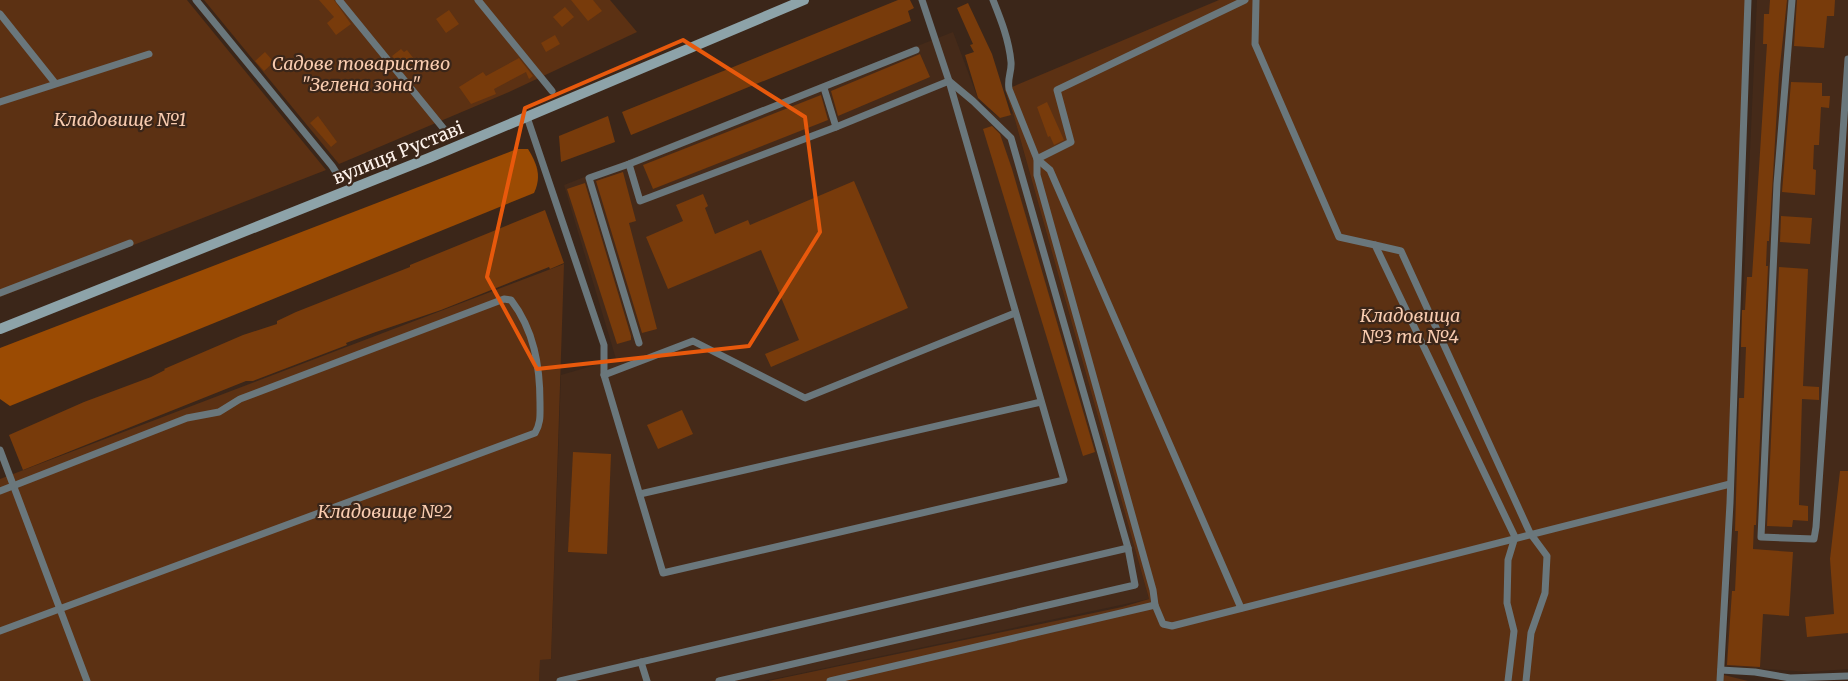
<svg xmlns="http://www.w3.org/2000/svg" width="1848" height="681" font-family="Merriweather,serif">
  <rect width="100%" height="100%" fill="#3b2619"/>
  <g fill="#452a19">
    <polygon points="1757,0 1848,0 1848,669 1809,672 1726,666"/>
    <polygon points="953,32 980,104 1000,118 1013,113 1149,599 764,681 539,681 540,660 551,658 561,375 616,359 564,185"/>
  </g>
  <g fill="#5c3113">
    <polygon points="0,0 187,0 326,170 0,297"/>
    <polygon points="204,0 610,0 637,32 509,92 339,164"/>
    <polygon points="1219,0 1747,0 1724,675 1748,681 768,681 1122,607 1149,599 1013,113 1005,90"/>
    <polygon points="564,264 551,659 540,660 539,681 0,681 0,479"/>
  </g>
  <path fill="#9b4b03" d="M517,149H528C537,164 542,176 534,193L10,406L0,399V348Z"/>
  <g fill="#783b0b">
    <polygon points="319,0 334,0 351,24 336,35 327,23 334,17"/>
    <polygon points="571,0 593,0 602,11 588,21"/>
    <polygon points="898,0 910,0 914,8 908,11 911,21 631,135 622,112"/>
    <polygon points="1770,0 1787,0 1779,75 1769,241 1767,241 1766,266 1768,266 1756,525 1754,525 1753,549 1793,552 1789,616 1763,614 1760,667 1727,665 1732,591 1735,591 1738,531 1735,531 1739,398 1744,398 1746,347 1741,347 1742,310 1745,310 1747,277 1752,277 1766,59 1767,44 1763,44 1764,14 1769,14"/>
    <polygon points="1797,0 1835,0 1834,16 1827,16 1824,48 1794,46"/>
    <polygon points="968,3 992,54 1011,115 1000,118 978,98 965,55 974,52 970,45 973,44 957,8"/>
    <polygon points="565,7 574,17 562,27 553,17"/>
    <polygon points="449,10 459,24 446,33 436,19"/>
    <polygon points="555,35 560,44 546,52 541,43"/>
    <polygon points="401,49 404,52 407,50 414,59 403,69 392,56"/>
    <polygon points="265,52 274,62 264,71 255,61"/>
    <polygon points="920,54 930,77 838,116 831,91"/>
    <polygon points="519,58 533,76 529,79 526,72 494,89 496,94 471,104 459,87 483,72 486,76"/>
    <polygon points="1791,82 1822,83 1822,96 1830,96 1829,108 1821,107 1819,145 1814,145 1813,169 1816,170 1815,195 1782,192"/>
    <polygon points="821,95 828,120 653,189 643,165"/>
    <polygon points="1047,102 1064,140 1054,145 1050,136 1048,137 1037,107"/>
    <polygon points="318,116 337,142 331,147 310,123"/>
    <polygon points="608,116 615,142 561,162 559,136"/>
    <polygon points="992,126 1000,134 1012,169 1095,452 1083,456 983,129"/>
    <polygon points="623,172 636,221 629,223 657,329 642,333 596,181"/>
    <polygon points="854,181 908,308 771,367 765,354 799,340 761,250 668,289 646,237 683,221 676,205 703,194 708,206 705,208 715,234 748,220 750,225"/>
    <polygon points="585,183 631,336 631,340 617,344 567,189"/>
    <polygon points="545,210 564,263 550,269 549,267 441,310 373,333 346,343 347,345 253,381 246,381 23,470 9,435 84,402 151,377 165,370 164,369 243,335 277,324 277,321 296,312 410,267 410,265"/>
    <polygon points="1781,216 1812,218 1810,244 1780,242"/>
    <polygon points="1779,267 1808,269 1803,386 1819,387 1819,400 1802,399 1799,505 1808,506 1808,521 1793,520 1792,527 1767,526"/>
    <polygon points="682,410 693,434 658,449 647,425"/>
    <polygon points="573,452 611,454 607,554 568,552"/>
    <polygon points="1840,471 1848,471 1848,633 1807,637 1805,617 1834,614 1830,559"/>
  </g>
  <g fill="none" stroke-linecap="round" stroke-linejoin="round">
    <g stroke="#6a777c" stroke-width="7">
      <polyline points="196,0 332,166 341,180"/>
      <polyline points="339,0 448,134"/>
      <polyline points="478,0 552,91"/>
      <path d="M993,0C1001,20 1009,40 1011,62C1012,71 1007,78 1009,89L1037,159L1050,170L1241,608"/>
      <polyline points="1256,0 1255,44 1339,237 1375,245 1515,537 1508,560 1507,603 1514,631 1508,681"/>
      <polyline points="1792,0 1777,184 1761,537 1814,539 1816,527 1848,59"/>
      <polyline points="0,14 55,83"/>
      <polyline points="824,88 836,127"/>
      <polyline points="0,102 149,54"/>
      <polyline points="527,117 604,345 604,375 663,573 1064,480 949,81 922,0"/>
      <polyline points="1375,245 1401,251 1530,533 1547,556 1545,593 1531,633 1526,681"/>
      <polyline points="0,293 130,243"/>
      <polyline points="639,343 589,178 629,164 916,50"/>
      <polyline points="604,375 693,341 805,398 1015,313"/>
      <polyline points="0,450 87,681"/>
      <path d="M0,491L187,418L219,412L240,399L504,299L511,300C534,330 540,366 540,403C540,415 541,423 535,433L0,631"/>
      <polyline points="640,494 1041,402"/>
      <polyline points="1155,605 1163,624 1172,626 1730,484"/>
      <polyline points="641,662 647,681"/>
      <polyline points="1721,670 1755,672 1790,678 1848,676"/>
      <polyline points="560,681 1128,548 1011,138 973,101 949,81 836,127 640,201 629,164"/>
      <polyline points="719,681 1135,585 1128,548"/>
      <polyline points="830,681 1155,605 1153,590 1037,175 1037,159 1071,142 1057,90 1245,0"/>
      <polyline points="1720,681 1730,503 1748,0"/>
    </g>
    <polyline stroke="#8da3a9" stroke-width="10" points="0,329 429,158 804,0"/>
  </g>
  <path fill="none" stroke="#e8590c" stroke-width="4" stroke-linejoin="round" d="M683,40L805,117L820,232L749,346L537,369L487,277L525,108Z"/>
  <g text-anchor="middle" stroke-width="4.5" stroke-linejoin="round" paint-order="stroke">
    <g font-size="18" font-style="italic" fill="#f9ccb0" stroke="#3b2619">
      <text x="361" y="70">Садове товариство<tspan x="361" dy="21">"Зелена зона"</tspan></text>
      <text x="120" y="126">Кладовище №1</text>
      <text x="1410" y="322">Кладовища<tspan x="1410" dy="21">№3 та №4</tspan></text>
      <text x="385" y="518">Кладовище №2</text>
    </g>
    <g font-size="18" fill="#fef2eb" stroke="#3b2619">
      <text transform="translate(398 153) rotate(-22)" y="6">вулиця Руставі</text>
    </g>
  </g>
</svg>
